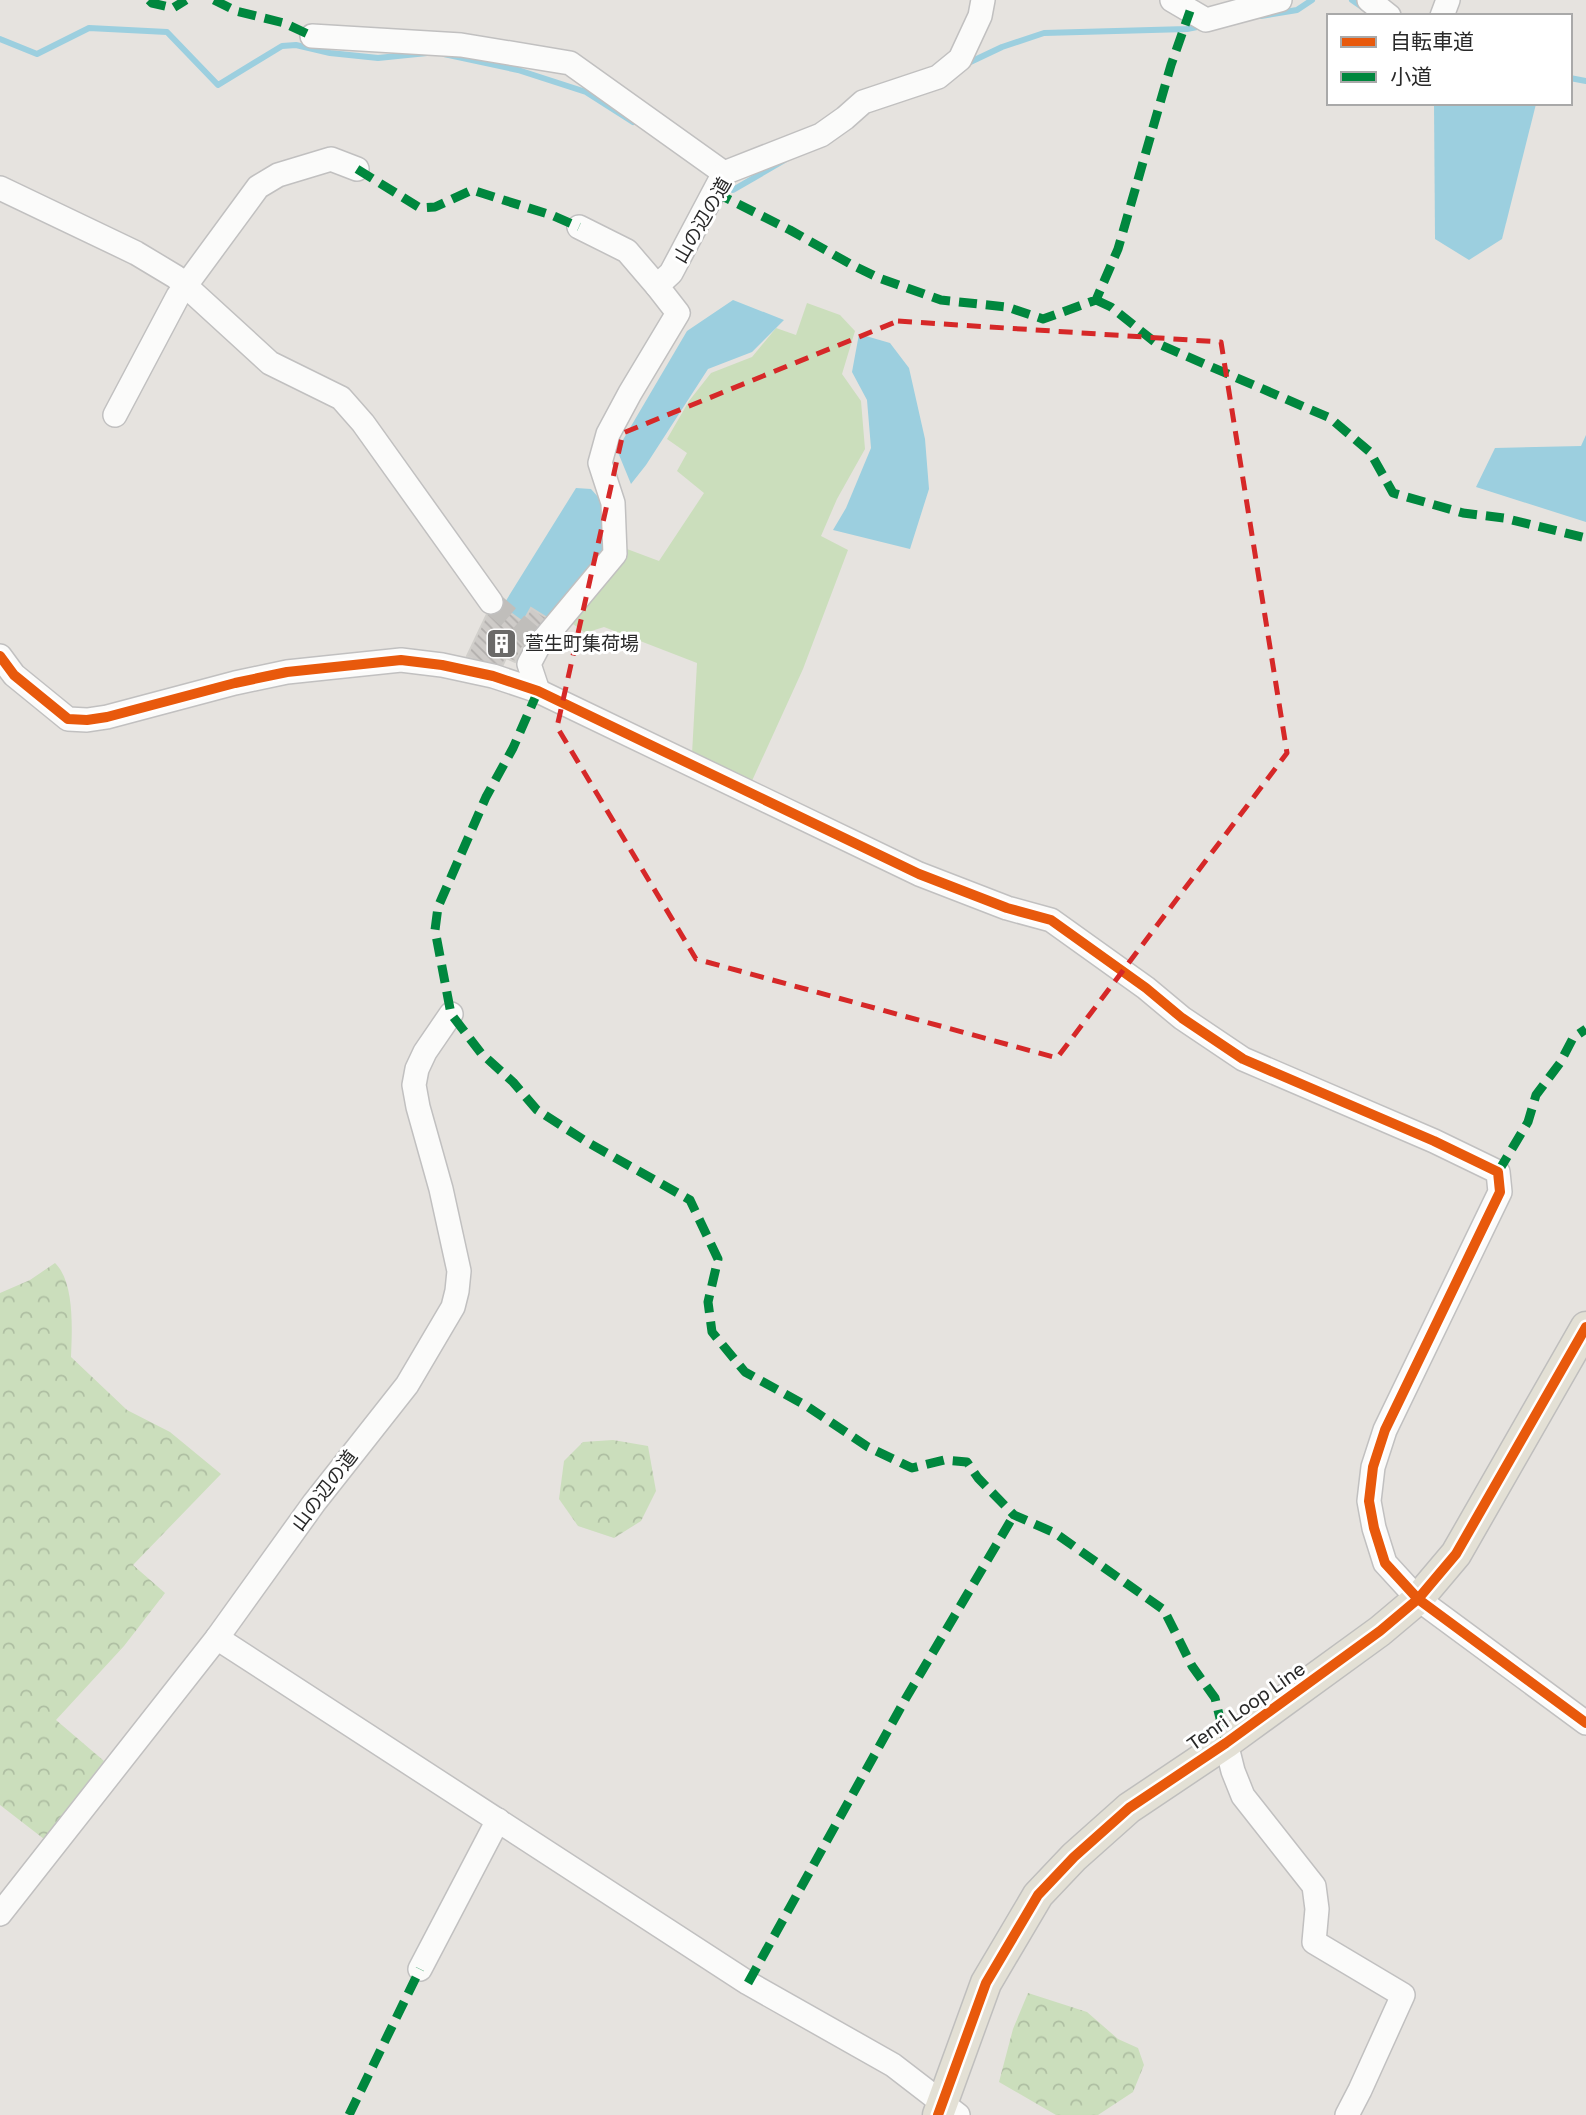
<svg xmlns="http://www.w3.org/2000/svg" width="1586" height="2115" font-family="'Golos Text','Noto Sans JP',sans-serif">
  <defs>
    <pattern id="forest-crowns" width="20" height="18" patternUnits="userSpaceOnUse" patternTransform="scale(1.75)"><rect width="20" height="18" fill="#cbdebc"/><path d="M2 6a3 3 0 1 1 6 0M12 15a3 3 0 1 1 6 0" fill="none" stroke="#aebea2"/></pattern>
    <pattern id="building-back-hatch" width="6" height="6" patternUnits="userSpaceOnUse" patternTransform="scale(1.75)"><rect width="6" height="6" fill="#cecbc8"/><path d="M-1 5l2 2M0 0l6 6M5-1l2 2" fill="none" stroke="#b1aeac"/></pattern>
  </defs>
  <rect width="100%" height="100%" fill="#e6e3df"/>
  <polygon fill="#cbdebc" points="807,303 840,315 855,331 842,374 861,401 865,449 837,499 821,536 848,550 803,669 751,783 692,754 697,663 604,627 585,633 573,624 612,576 627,549 659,561 704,493 677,471 687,453 667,439 689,401 711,373 752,357 776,328 796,335"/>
  <g fill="url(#forest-crowns)">
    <path d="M55,1263C75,1282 72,1331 71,1357L127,1410L170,1432L221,1474L133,1565L165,1593L124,1646L56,1720L104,1761L44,1839L0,1805V1293L30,1280Z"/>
    <polygon points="613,1440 648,1446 656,1491 641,1521 614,1538 578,1526 559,1499 564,1461 583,1442"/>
    <polygon points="1028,1993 1087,2012 1118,2039 1138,2048 1144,2065 1133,2092 1098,2115 1056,2115 999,2082 1013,2029"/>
  </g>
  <g fill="#9ccfdf">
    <polygon points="1434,103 1536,104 1502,239 1469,260 1435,239"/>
    <polygon points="733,300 784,320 752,352 708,369 646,465 631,484 617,450 687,331"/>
    <polygon points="859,334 890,343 909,368 925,439 929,489 910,549 833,530 846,508 871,448 867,400 852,372"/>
    <polygon points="1586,435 1586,522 1476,487 1495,448 1581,446"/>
    <polygon points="576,488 591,489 607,507 610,552 552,621 531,608 523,622 502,607"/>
  </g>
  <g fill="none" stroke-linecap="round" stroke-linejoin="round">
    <g stroke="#9ccfdf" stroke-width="6">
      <polyline points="1352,0 1365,9"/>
      <polyline points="1261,16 1297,10 1312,0"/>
      <polyline points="0,39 37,54 89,28 167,32 218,85 282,46 296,45 330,53 378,58 427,53"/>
      <polyline points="444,54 518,70 586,92 633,122"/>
      <polyline points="964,65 1002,47 1044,33 1187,29 1202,26"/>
      <polyline points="1570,78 1586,81"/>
      <polyline points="723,183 733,190 788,158"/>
    </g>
  </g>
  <polygon fill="url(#building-back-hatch)" stroke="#d1cfcb" stroke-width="2" points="502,607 523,622 531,608 552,621 540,637 522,648 515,662 506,658 499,673 467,656 487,614"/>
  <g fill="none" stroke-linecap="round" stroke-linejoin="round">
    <polyline stroke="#c0bebb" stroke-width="23" stroke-dasharray="23 11" stroke-linecap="butt" points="491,602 533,638"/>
    <defs>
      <g id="minor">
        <polyline points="1172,0 1206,20 1280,0"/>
        <polyline points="1369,0 1389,16"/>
        <polyline points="1442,16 1448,0"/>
        <polyline points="312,36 461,45 570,63 724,173"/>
        <polyline points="0,188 136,253 176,277 270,363 341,398 363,423 491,602"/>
        <polyline points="579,227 627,251 657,286"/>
        <polyline points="115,415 178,296 258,187 278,175 331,159 357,169"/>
        <polyline points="0,656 14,675 68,719 87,720 107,717 235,683 287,672 401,660 442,665 493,676 538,691 919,874 1007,908 1051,920 1146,988 1182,1018 1243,1059 1434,1141 1498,1172 1500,1192 1385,1430 1373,1467 1369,1501 1374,1528 1385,1563 1418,1599 1586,1723"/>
        <polyline points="538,691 529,664 539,645 615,554 613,503 600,463 608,434 630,393 678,313 657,286 671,273 724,173 821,135 845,118 863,102 938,77 960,59 980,16 983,0"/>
        <polyline points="217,1638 748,1983 893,2065 958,2115"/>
        <polyline points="1226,1743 1233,1771 1243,1796 1314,1886 1317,1909 1314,1942 1403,1995 1360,2090 1347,2115"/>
        <polyline points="0,1914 217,1638 314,1503 407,1385 453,1307 457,1291 459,1271 441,1189 418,1107 414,1085 417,1069 425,1052 451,1014"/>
        <polyline points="420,1969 498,1820"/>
      </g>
      <polyline id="major" points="938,2115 986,1983 1038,1895 1074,1857 1129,1808 1226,1743 1380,1631 1418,1599 1456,1554 1586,1327"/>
    </defs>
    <use href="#minor" stroke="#c1c0c0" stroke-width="26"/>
    <use href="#major" stroke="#bfbebd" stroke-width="33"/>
    <use href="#minor" stroke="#fbfbfa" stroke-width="23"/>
    <use href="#major" stroke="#e3e0d5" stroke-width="30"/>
    <g stroke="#00873e" stroke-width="9" stroke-dasharray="18 9" stroke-linecap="butt">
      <polyline points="149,0 152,3 173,8 186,0"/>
      <polyline points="214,0 236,11 284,23 312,36"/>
      <polyline points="357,169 420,208 435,207 472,190 554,216 579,227"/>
      <polyline points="714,192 790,230 852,265 879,278 941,300 1007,307 1043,319 1096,300 1118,249 1171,65 1190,11"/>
      <polyline points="1096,300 1111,307 1156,343 1330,418 1370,452 1393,493 1463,513 1504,518 1586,538"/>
      <polyline points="538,691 513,748 486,797 438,907 435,930 451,1014 481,1053 513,1082 537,1110 587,1142 690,1200 718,1259 708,1302 712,1332 745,1372 805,1405 868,1447 912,1468 944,1460 967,1462 978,1478 1014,1515 1055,1533 1164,1610 1192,1666 1215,1698 1226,1743"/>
      <polyline points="1498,1172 1528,1122 1536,1095 1560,1063 1573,1038 1586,1029"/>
      <polyline points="748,1983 906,1698 1014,1515"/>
      <polyline points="349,2115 420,1969"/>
    </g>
    <defs>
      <g id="cycleway">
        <polyline points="0,656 14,675 68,719 87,720 107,717 235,683 287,672 401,660 442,665 493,676 538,691 919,874 1007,908 1051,920 1146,988 1182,1018 1243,1059 1434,1141 1498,1172 1500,1192 1385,1430 1373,1467 1369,1501 1374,1528 1385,1563 1418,1599 1586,1723"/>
        <polyline points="938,2115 986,1983 1038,1895 1074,1857 1129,1808 1226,1743 1380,1631 1418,1599 1456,1554 1586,1327"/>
      </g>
    </defs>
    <use href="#cycleway" stroke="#fff" stroke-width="15"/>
    <use href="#cycleway" stroke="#e8590c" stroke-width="10"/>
  </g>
  <path fill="none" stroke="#d62828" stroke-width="5" stroke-dasharray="14 9" stroke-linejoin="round" d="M898,321L1221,342L1287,753L1057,1058L696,959L557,727L623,433Z"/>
  <defs>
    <symbol id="building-square" viewBox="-11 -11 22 22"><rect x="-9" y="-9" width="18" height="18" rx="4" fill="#6b6a69" stroke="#fff"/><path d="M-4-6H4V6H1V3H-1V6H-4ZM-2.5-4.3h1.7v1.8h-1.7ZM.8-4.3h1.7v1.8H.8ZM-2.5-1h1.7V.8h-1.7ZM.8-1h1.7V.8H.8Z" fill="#fff"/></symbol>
  </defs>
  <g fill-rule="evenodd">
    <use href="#building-square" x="484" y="626" width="35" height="35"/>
  </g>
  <g text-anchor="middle" stroke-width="6" stroke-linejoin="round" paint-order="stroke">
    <g font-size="19" fill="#292929" stroke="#fff">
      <text transform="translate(702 220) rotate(-60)" y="7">山の辺の道</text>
      <text transform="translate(324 1490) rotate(-53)" y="7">山の辺の道</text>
      <text transform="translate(1246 1706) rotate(-35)" y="7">Tenri Loop Line</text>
    </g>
    <g font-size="19" fill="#292929" stroke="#fff" text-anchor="start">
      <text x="525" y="650">萱生町集荷場</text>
    </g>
  </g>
  <rect x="1327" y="14" width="245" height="91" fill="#ffffff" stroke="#a9a9a9" stroke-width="2"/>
  <rect x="1341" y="37" width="35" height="10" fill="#e8590c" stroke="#a9a9a9" stroke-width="2"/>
  <text x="1390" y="49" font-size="21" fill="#292929">自転車道</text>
  <rect x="1341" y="72" width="35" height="10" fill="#00873e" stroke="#a9a9a9" stroke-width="2"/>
  <text x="1390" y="84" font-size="21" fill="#292929">小道</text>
</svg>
